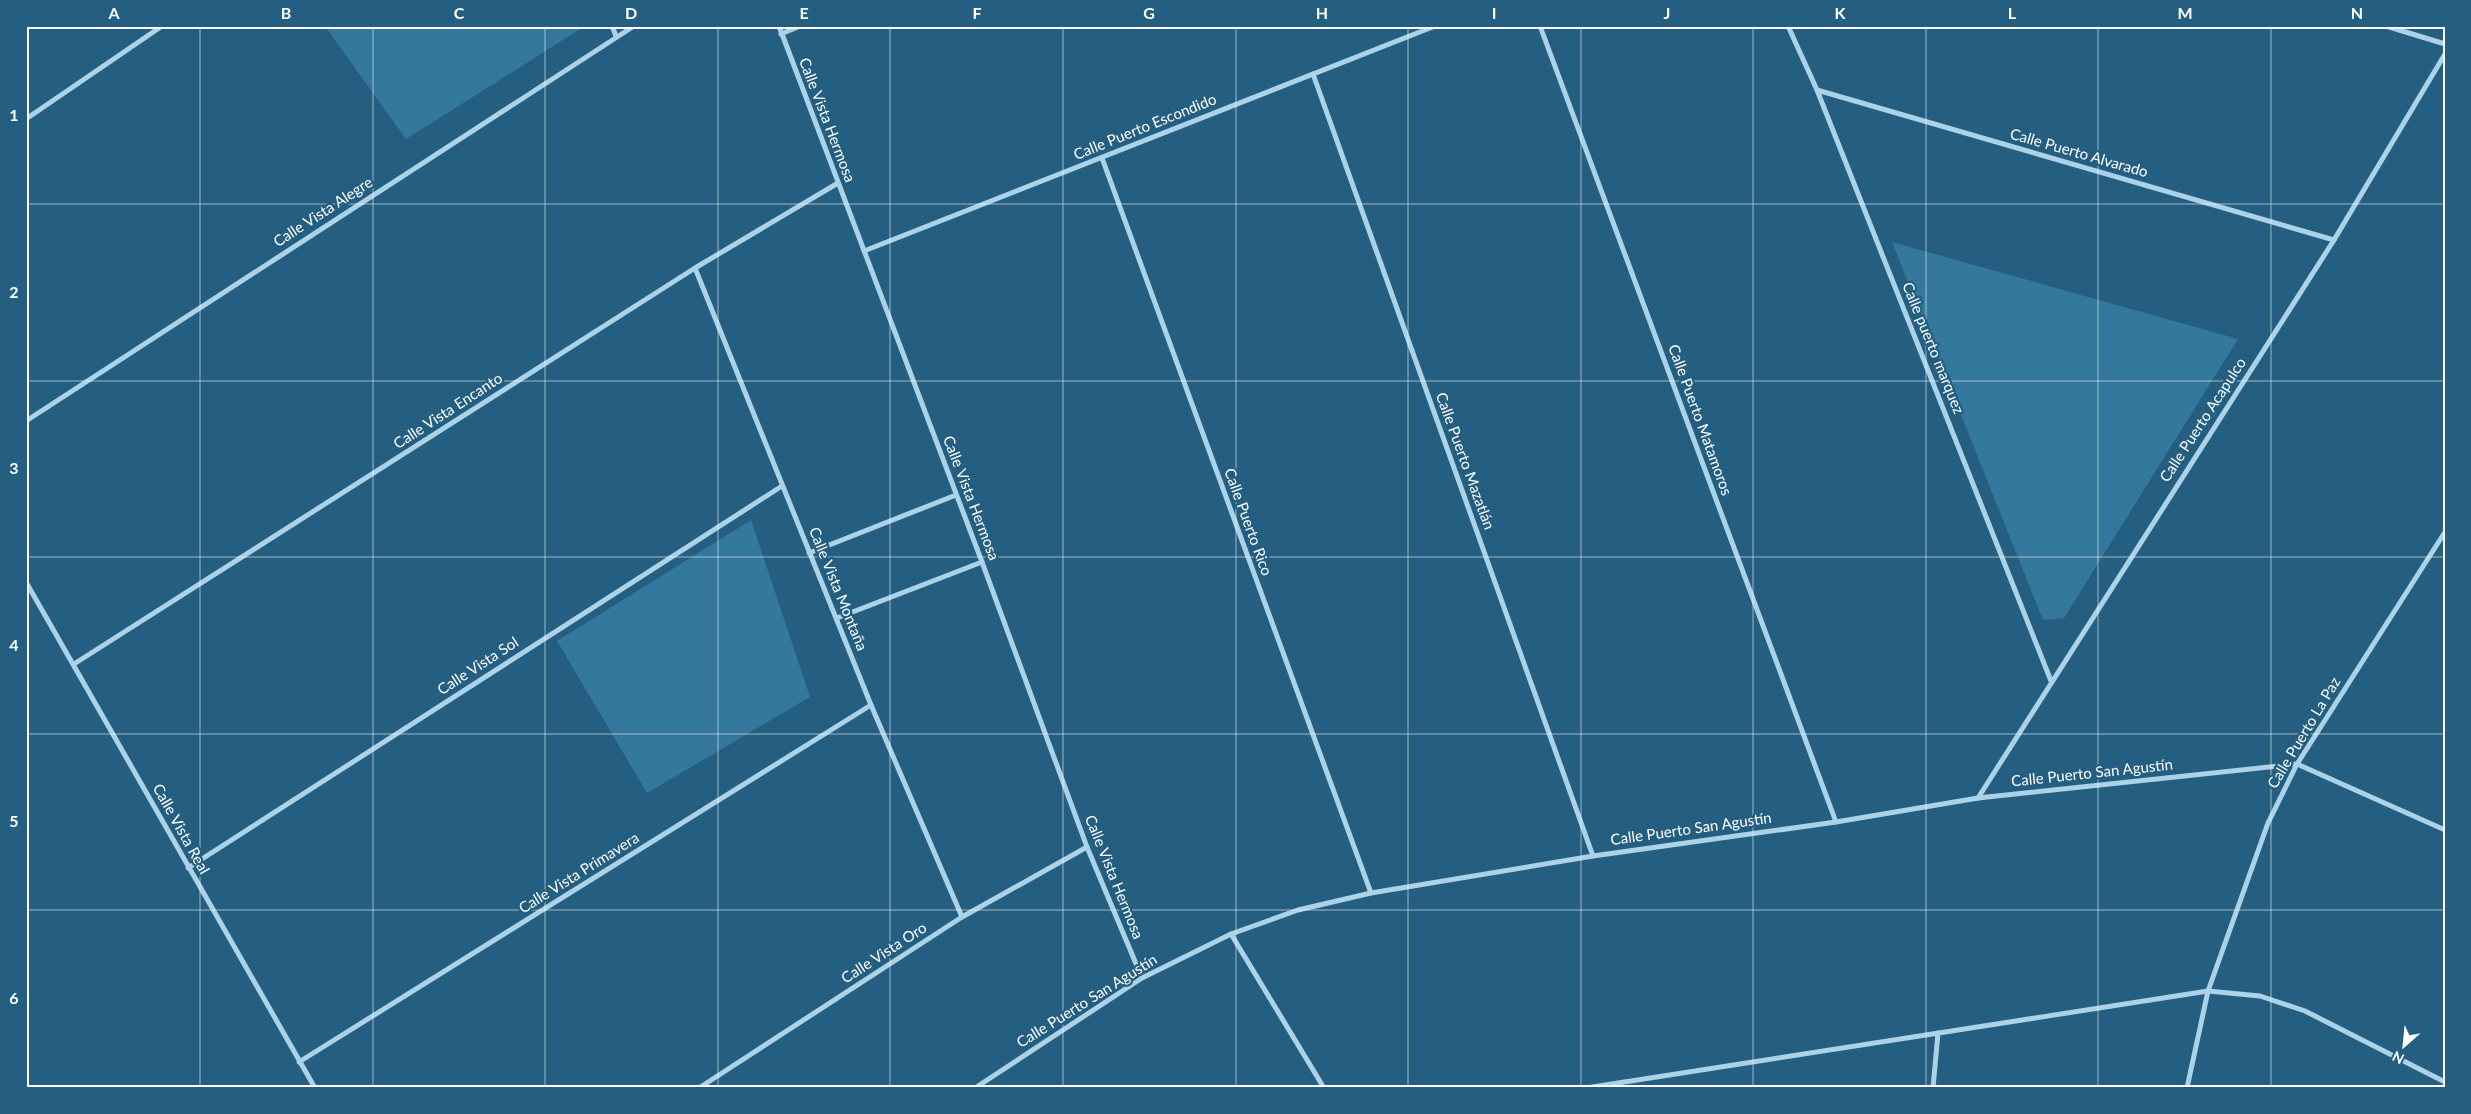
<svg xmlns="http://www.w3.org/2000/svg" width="2471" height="1114" font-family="Lato,sans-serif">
  <rect width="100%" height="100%" fill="#245f81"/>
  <g fill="#34789d">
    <polygon points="325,26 581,26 582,28 406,139"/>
    <polygon points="1892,242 2238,339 2064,618 2043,620"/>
    <polygon points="751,520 810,697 647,793 557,641"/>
  </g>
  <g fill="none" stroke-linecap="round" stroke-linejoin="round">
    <g stroke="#abd2e7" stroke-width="5">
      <polyline points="612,26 616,36"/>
      <polyline points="779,26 982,562 1087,847 1142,978"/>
      <polyline points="1540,26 1836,822"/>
      <polyline points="1788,26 1817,90 2051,681"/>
      <polyline points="2386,26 2445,44"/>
      <polyline points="781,34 800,26"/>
      <polyline points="1313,74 1593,856"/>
      <polyline points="1817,90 2334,240"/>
      <polyline points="26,119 162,26"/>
      <polyline points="1102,158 1371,893"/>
      <polyline points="864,251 1435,26"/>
      <polyline points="695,268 871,705 962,917"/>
      <polyline points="26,421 634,26"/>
      <polyline points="809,553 956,495"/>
      <polyline points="26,582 315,1088"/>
      <polyline points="837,618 982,562"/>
      <polyline points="74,664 695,268 838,183"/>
      <polyline points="1978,798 2334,240 2445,54"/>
      <polyline points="188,868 782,486"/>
      <polyline points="1231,934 1324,1088"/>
      <polyline points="299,1062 871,705"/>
      <polyline points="699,1088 962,917 1087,847"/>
      <polyline points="975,1088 1142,978 1231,934 1298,910 1371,893 1593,856 1836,822 1978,798 2297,764 2445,830"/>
      <polyline points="1586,1088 2208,991 2260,996 2305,1011 2445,1082"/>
      <polyline points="1933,1088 1938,1033"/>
      <polyline points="2187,1088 2208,991 2268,823 2297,764 2445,532"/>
    </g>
  </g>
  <path fill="none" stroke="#fff" stroke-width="1" stroke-opacity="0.55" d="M200,26V1088M373,26V1088M545,26V1088M718,26V1088M890,26V1088M1063,26V1088M1236,26V1088M1408,26V1088M1581,26V1088M1753,26V1088M1926,26V1088M2098,26V1088M2271,26V1088M26,204H2445M26,381H2445M26,557H2445M26,734H2445M26,910H2445"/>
  <g text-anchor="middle" stroke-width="4.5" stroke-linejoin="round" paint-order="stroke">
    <g font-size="15" fill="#fff" stroke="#245f81">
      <text transform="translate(827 120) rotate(69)" y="5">Calle Vista Hermosa</text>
      <text transform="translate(1145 127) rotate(-22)" y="5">Calle Puerto Escondido</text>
      <text transform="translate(2079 153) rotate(16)" y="5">Calle Puerto Alvarado</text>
      <text transform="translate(323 212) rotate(-33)" y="5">Calle Vista Alegre</text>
      <text transform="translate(1933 348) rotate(68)" y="5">Calle puerto marquez</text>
      <text transform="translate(448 411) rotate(-33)" y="5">Calle Vista Encanto</text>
      <text transform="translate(1700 420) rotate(70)" y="5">Calle Puerto Matamoros</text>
      <text transform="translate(2203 420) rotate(-57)" y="5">Calle Puerto Acapulco</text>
      <text transform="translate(1465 461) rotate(70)" y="5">Calle Puerto Mazatlán</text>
      <text transform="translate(971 498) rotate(69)" y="5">Calle Vista Hermosa</text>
      <text transform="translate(1248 522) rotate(70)" y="5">Calle Puerto Rico</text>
      <text transform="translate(838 589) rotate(68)" y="5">Calle Vista Montaña</text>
      <text transform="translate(478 666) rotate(-33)" y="5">Calle Vista Sol</text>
      <text transform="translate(2304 733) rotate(-59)" y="5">Calle Puerto La Paz</text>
      <text transform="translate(2092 773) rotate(-6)" y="5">Calle Puerto San Agustín</text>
      <text transform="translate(181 829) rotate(61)" y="5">Calle Vista Real</text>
      <text transform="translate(1691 829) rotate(-8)" y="5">Calle Puerto San Agustín</text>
      <text transform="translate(579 873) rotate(-32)" y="5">Calle Vista Primavera</text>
      <text transform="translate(1114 877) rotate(68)" y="5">Calle Vista Hermosa</text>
      <text transform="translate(884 953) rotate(-33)" y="5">Calle Vista Oro</text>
      <text transform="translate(1087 1001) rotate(-32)" y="5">Calle Puerto San Agustín</text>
    </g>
  </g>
  <rect width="2471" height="1114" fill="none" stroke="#245f81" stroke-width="55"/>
  <g transform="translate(2404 1046) rotate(207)" stroke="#245f81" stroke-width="4" paint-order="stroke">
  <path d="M0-4L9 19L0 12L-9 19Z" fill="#ffffff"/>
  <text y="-8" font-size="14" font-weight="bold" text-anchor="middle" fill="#ffffff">N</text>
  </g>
  <rect x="28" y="28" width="2416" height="1058" fill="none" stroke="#fff" stroke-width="2"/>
  <g font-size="16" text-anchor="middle" font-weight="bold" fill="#fff">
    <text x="114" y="19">A</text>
    <text x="286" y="19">B</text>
    <text x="459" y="19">C</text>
    <text x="631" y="19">D</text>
    <text x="804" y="19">E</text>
    <text x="977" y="19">F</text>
    <text x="1149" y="19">G</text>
    <text x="1322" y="19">H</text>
    <text x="1494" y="19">I</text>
    <text x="1667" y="19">J</text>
    <text x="1840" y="19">K</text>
    <text x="2012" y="19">L</text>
    <text x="2185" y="19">M</text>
    <text x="2357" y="19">N</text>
    <text x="14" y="121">1</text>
    <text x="14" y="298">2</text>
    <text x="14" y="474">3</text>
    <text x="14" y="651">4</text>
    <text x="14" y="827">5</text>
    <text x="14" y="1004">6</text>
  </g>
</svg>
